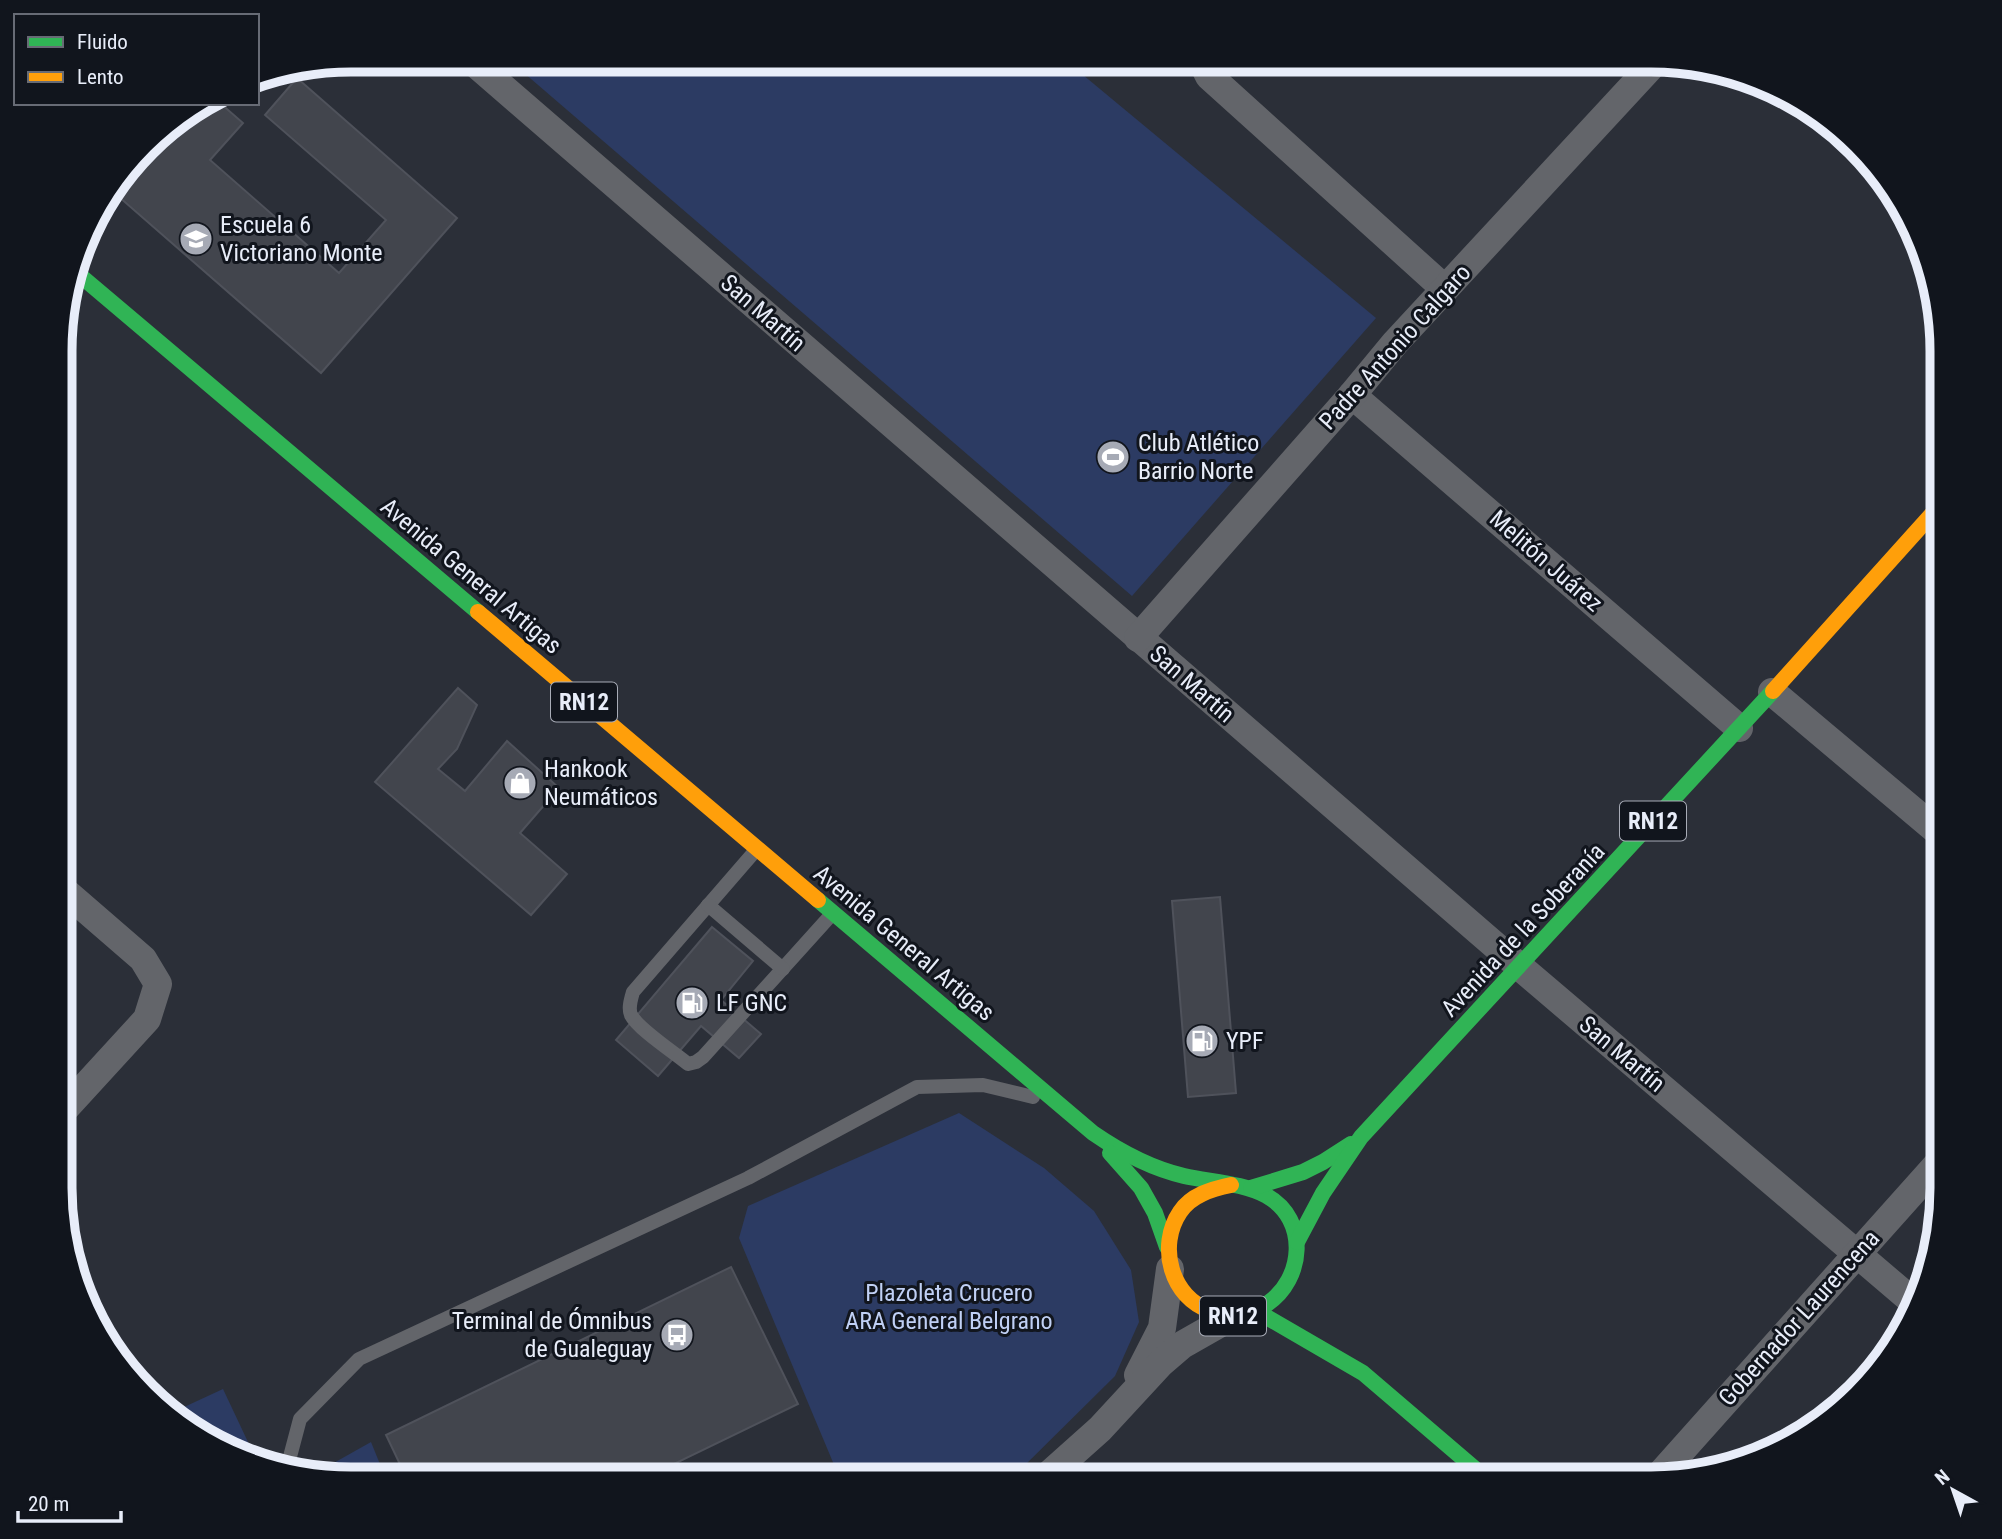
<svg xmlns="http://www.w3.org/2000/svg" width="2002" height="1539" font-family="'Roboto Condensed',sans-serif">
  <rect width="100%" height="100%" fill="#2b2f38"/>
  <g fill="#2c3b63">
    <polygon points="509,60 1065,60 1376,318 1132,596"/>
    <polygon points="959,1113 1044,1168 1094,1211 1131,1270 1139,1322 1115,1376 1011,1479 840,1479 739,1238 748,1206"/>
    <polygon points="223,1389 257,1461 240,1457 169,1414"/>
    <polygon points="371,1442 386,1479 332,1479 322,1477 323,1469"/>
  </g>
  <g fill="#42454d" stroke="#4f525b" stroke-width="2">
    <polygon points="297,78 457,218 321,373 111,190 159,132 208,103 220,103 243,123 210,160 339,273 386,220 265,115"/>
    <polygon points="458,688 477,705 457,749 438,769 465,791 507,741 559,788 520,833 567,874 531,915 375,782"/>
    <polygon points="1220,897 1236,1093 1188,1097 1172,901"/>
    <polygon points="712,927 753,961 721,1000 761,1034 739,1058 701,1026 658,1076 616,1040"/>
    <polygon points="731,1267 798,1404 643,1479 407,1479 386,1435"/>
  </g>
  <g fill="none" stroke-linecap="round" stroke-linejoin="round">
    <g stroke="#63656a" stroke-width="14">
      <path d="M756,850L633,992C631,999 628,1008 631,1015C638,1029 675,1053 688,1064L696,1062L703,1057L832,914"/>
      <polyline points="708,905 783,969"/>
      <polyline points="287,1468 300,1419 359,1359 748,1178 917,1087 983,1085 1033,1097"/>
    </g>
    <g stroke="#63656a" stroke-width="28">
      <polyline points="471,60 1520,967 1917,1305"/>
      <polyline points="1201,60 1209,76 1445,289"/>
      <polyline points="1352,395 1739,728"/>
      <polyline points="1138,638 1352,395 1395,343 1657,60"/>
      <polyline points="1772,692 1942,835"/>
      <polyline points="60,1114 147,1019 158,984 143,959 61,888"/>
      <polyline points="1138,1375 1162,1328 1170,1269"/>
      <polyline points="1657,1478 1942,1159"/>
      <polyline points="1044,1479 1100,1429 1161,1363 1182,1345 1233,1316"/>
    </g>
    <g stroke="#30b455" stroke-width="16">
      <polyline points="76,272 478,612"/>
      <path d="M818,900L1093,1133C1122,1153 1150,1168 1184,1176C1211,1182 1243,1183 1267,1196C1309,1220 1304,1279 1267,1304C1249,1316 1231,1317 1211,1311"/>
      <polyline points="1110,1153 1141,1188 1155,1213 1167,1247"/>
      <polyline points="1251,1188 1303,1172 1323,1162 1351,1144"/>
      <polyline points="1297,1242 1323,1193 1361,1137 1773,691"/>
      <polyline points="1256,1311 1363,1373 1487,1479"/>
    </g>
    <g stroke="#ff9f0a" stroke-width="16">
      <polyline points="478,612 818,900"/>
      <polyline points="1773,691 1942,503"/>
      <path d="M1211,1311C1171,1298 1157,1246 1180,1212C1191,1195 1212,1189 1231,1185"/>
    </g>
  </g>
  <defs>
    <symbol id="school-disc" viewBox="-11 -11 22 22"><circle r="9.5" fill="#a6aab5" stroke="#11151d"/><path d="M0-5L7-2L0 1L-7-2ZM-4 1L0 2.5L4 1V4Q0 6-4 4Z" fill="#fff"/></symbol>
    <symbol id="stadium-disc" viewBox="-11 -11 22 22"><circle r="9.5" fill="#a6aab5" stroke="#11151d"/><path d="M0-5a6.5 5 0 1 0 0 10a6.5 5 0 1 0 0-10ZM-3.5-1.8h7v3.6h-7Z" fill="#fff"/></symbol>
    <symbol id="shop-disc" viewBox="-11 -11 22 22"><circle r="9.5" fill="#a6aab5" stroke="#11151d"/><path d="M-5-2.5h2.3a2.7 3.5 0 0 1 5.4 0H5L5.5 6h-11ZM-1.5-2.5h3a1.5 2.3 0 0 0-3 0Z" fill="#fff"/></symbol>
    <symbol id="fuel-disc" viewBox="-11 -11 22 22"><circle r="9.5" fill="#a6aab5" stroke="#11151d"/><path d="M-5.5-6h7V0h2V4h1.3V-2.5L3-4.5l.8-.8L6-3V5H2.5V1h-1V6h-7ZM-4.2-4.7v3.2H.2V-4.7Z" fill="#fff"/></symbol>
    <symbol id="bus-disc" viewBox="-11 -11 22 22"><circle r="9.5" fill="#a6aab5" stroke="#11151d"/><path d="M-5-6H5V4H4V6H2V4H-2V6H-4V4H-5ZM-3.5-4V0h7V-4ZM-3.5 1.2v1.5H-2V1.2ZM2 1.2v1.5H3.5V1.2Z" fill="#fff"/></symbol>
  </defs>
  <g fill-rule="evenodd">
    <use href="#school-disc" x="177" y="220" width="38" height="38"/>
    <use href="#stadium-disc" x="1094" y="438" width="38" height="38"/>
    <use href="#shop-disc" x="501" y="764" width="38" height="38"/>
    <use href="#fuel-disc" x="673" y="984" width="38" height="38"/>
    <use href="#fuel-disc" x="1183" y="1022" width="38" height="38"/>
    <use href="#bus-disc" x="658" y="1316" width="38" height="38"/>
  </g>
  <g text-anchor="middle" stroke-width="6" stroke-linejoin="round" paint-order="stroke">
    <g fill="#11151d" stroke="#a8acb7" stroke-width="2">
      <rect x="551" y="682.5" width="66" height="39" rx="5"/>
      <rect x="1620" y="801.5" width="66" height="39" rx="5"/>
      <rect x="1200" y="1296.5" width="66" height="39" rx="5"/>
    </g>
    <g font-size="23" font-weight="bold" fill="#e8edf9">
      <text x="584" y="710">RN12</text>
      <text x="1653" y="829">RN12</text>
      <text x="1233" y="1324">RN12</text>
    </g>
    <g font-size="24" fill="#e8edf9" stroke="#11151d" text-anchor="start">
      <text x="220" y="233">Escuela 6<tspan x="220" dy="28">Victoriano Monte</tspan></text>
      <text x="1138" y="451">Club Atlético<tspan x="1138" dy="28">Barrio Norte</tspan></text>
      <text x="544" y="777">Hankook<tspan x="544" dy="28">Neumáticos</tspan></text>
      <text x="716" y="1011">LF GNC</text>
      <text x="1226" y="1049">YPF</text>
      <text x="652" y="1329" text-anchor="end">Terminal de Ómnibus<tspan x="652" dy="28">de Gualeguay</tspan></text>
    </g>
    <g font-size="24" fill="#e8edf9" stroke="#11151d">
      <text transform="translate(763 313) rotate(41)" y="8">San Martín</text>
      <text transform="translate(1395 347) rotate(-48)" y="8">Padre Antonio Calgaro</text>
      <text transform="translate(1546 561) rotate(41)" y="8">Melitón Juárez</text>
      <text transform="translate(471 576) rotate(40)" y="8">Avenida General Artigas</text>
      <text transform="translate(1192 684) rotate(41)" y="8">San Martín</text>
      <text transform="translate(1523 930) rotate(-47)" y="8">Avenida de la Soberanía</text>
      <text transform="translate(904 943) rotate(40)" y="8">Avenida General Artigas</text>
      <text transform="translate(1622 1054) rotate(40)" y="8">San Martín</text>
      <text transform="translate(1799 1318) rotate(-48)" y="8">Gobernador Laurencena</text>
    </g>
    <g font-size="24" fill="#c0d0f5" stroke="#11151d">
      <text x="949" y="1301">Plazoleta Crucero<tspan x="949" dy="28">ARA General Belgrano</tspan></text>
    </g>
  </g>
  <path d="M0 0H2002V1539H0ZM351 72H1651A279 279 0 0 1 1930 351V1188A279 279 0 0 1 1651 1467H351A279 279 0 0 1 72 1188V351A279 279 0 0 1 351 72Z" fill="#11151d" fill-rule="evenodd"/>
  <path fill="none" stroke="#e8edf9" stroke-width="9" d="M351 72H1651A279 279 0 0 1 1930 351V1188A279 279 0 0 1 1651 1467H351A279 279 0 0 1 72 1188V351A279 279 0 0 1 351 72Z"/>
  <rect x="14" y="14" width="245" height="91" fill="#11151d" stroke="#676b75" stroke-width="2"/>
  <rect x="28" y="37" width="35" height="10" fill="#30b455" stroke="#676b75" stroke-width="2"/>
  <text x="77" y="49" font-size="21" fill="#e8edf9">Fluido</text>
  <rect x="28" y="72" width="35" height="10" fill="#ff9f0a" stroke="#676b75" stroke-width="2"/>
  <text x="77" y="84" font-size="21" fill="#e8edf9">Lento</text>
  <g transform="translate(1953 1490) rotate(320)" stroke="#11151d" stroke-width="5" paint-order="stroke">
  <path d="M0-5L12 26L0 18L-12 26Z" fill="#e8edf9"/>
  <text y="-10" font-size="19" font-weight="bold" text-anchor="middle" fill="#e8edf9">N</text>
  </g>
  <path d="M18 1511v10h103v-10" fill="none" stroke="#e8edf9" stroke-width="3.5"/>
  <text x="28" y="1511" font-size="21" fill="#e8edf9" stroke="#11151d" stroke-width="5" paint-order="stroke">20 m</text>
</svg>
